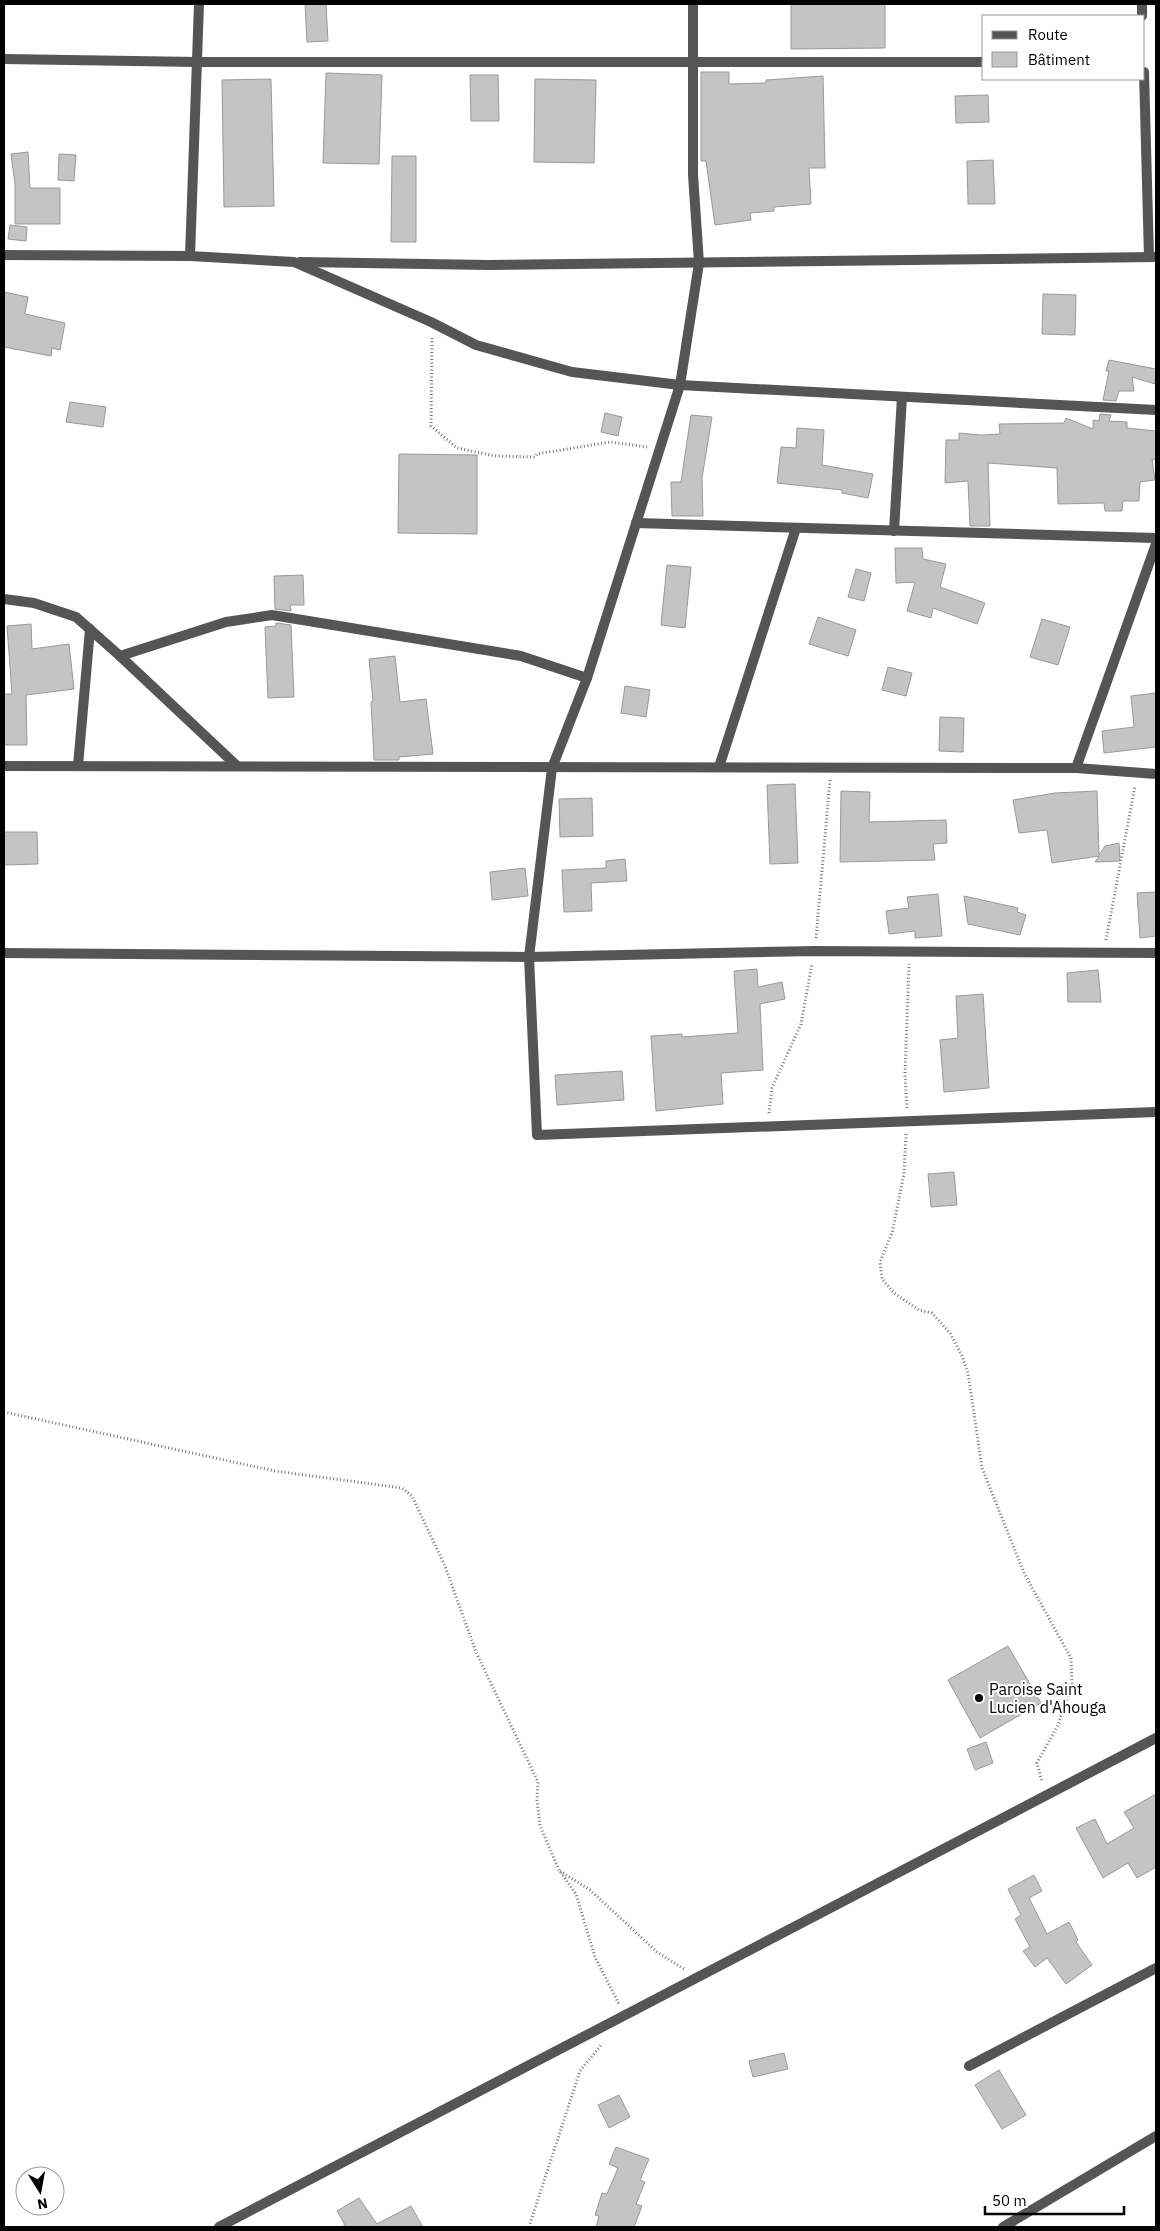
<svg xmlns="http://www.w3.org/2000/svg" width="1160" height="2231" font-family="'IBM Plex Sans',sans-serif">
  <rect width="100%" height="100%" fill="#fff"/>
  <g fill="#c4c4c4" stroke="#999">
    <polygon points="305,4 326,4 328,41 307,42"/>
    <polygon points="791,4 885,4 885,48 791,49"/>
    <polygon points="701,72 729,72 729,84 766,83 766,80 823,76 825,168 809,168 811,204 774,207 774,211 750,213 751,220 715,225 706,161 701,161"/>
    <polygon points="326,73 382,75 379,164 323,163"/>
    <polygon points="470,75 498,75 499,121 471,121"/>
    <polygon points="271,79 274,206 224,207 222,80"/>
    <polygon points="535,79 596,80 594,163 534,162"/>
    <polygon points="988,95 989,122 956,123 955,96"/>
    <polygon points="28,152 30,188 60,188 60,224 15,224 15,184 11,154"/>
    <polygon points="59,154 76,155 74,181 58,180"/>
    <polygon points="392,156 416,156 416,242 391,242"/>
    <polygon points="993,160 995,204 968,204 967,161"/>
    <polygon points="10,225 27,227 26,241 8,239"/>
    <polygon points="4,292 28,297 25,314 65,323 60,350 52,348 51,356 4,347"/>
    <polygon points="1043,294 1076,295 1075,335 1042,334"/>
    <polygon points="1109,360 1156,369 1155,384 1132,377 1134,391 1119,391 1116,401 1103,400 1109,371 1106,371"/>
    <polygon points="70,402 106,407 103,427 66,422"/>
    <polygon points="605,413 622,417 618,436 601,432"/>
    <polygon points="1100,414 1111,415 1109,421 1127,422 1127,428 1156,431 1156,460 1152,459 1155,480 1140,482 1139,501 1123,501 1122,511 1105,511 1104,503 1058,504 1057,468 988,463 990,526 970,526 968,481 945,483 946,440 959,440 959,433 981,435 1000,434 999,424 1064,423 1066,418 1093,429 1093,420 1099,421"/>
    <polygon points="691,415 712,417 702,478 703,516 672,516 671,482 681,482"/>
    <polygon points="797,428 824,430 822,465 873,474 868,498 842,493 842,490 777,483 781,447 796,448"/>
    <polygon points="399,454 477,455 477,534 398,533"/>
    <polygon points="895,548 922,548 923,559 946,564 940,587 985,603 977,624 933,608 931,618 907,611 915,582 896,583"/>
    <polygon points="667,565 691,567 685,628 661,625"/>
    <polygon points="856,569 871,573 864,601 848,597"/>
    <polygon points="303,575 304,605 290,605 291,611 275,609 274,576"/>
    <polygon points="818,617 856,630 848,656 809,644"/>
    <polygon points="1042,619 1070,627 1058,665 1030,657"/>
    <polygon points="276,623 291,625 294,697 268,698 265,627 276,626"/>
    <polygon points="31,624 32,649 69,644 74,689 26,695 27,745 4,745 4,694 12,694 7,626"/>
    <polygon points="395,656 400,702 426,699 433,754 399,757 399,760 374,760 371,702 373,701 369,659"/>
    <polygon points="888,667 912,673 906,696 882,690"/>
    <polygon points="625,686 650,690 646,717 621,713"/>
    <polygon points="1156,693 1156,747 1104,753 1102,731 1134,727 1131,696"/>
    <polygon points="940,717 964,718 963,752 939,751"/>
    <polygon points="795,784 798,863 770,864 767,785"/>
    <polygon points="841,791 870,792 869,822 946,820 947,843 933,844 935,860 840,862"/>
    <polygon points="1097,791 1099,855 1105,846 1119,843 1120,861 1095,862 1099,856 1052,863 1047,830 1019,833 1013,800 1055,793"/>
    <polygon points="592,798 593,836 560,837 559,799"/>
    <polygon points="4,832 37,832 38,864 4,865"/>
    <polygon points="625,859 627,881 591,883 592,911 564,912 562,870 606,868 606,861"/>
    <polygon points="525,868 528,896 492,900 490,872"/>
    <polygon points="1156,892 1156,936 1140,938 1137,893"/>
    <polygon points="938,894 942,936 915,938 915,931 889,934 886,911 909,908 907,897"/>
    <polygon points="964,896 1018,908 1017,912 1026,915 1020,935 968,924"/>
    <polygon points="757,969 758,987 782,982 785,999 760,1004 763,1070 721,1073 723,1104 656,1111 651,1036 682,1034 682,1037 738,1033 734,971"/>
    <polygon points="1098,970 1101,1002 1068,1002 1067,973"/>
    <polygon points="983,994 989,1088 944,1092 940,1040 958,1038 956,996"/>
    <polygon points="622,1071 624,1100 557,1105 555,1075"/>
    <polygon points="954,1172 957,1205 931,1207 928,1174"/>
    <polygon points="1008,1646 1041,1703 980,1738 948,1680"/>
    <polygon points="986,1742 993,1763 975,1770 967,1749"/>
    <polygon points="1156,1794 1156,1867 1137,1878 1128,1863 1103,1878 1076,1828 1095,1819 1107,1844 1134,1828 1124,1812"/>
    <polygon points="1034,1875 1042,1891 1029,1898 1047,1934 1069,1922 1078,1940 1076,1942 1092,1965 1066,1984 1047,1958 1035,1967 1023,1951 1030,1947 1015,1919 1021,1915 1008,1889"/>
    <polygon points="784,2053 788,2069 753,2077 749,2061"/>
    <polygon points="999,2070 1026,2115 1002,2129 975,2085"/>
    <polygon points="619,2095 630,2117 609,2128 598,2105"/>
    <polygon points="616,2147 649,2159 640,2180 645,2182 636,2204 642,2206 634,2227 596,2227 599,2216 595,2215 602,2193 607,2194 618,2168 609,2164"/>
    <polygon points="359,2198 377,2224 411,2206 423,2227 341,2227 345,2225 337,2211"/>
  </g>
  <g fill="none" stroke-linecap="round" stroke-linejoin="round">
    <g stroke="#777" stroke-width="3" stroke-dasharray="1 2.5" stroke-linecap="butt">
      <polyline points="432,338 431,426 457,448 495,456 535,457 537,454 610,442 647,447"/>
      <polyline points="816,938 830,780"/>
      <polyline points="1106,940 1135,786"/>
      <polyline points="907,1108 905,1075 909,964"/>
      <polyline points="769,1113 772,1088 801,1024 812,964"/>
      <polyline points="906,1134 904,1174 892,1233 880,1262 882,1279 894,1293 919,1310 932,1313 950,1333 962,1356 968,1373 982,1468 1025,1575 1071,1658 1072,1685 1058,1725 1037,1763 1042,1782"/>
      <polyline points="4,1412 275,1471 402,1488 412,1496 445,1566 476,1652 538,1782 537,1800 540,1826 559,1870 576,1894 595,1957 619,2004"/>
      <polyline points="560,1871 590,1890 657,1952 684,1969"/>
      <polyline points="529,2227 580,2071 602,2044"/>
    </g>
    <g stroke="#555" stroke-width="10">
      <polyline points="693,4 693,175 699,263 680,385 587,678 552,768 529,957 537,1135 1156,1112"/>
      <polyline points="1142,4 1142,16"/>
      <polyline points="4,59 197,62 984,62"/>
      <polyline points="1144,72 1149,257"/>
      <polyline points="4,255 190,256 294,262 431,322 476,345 572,372 680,385 1156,410"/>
      <polyline points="190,256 199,4"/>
      <polyline points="300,262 489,265 1156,257"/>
      <polyline points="636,523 1156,538"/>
      <polyline points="894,531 902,397"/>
      <polyline points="4,599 34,603 76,617 120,656 226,622 272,615 521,656 587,678"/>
      <polyline points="120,656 237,766"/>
      <polyline points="4,766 1076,768 1156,774"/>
      <polyline points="78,766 90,629"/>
      <polyline points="719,767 796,528"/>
      <polyline points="1076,768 1156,544"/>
      <polyline points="4,953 529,957 815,951 1156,953"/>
      <polyline points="969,2066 1156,1968"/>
      <polyline points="219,2227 1156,1738"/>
      <polyline points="1003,2227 1156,2136"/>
    </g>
  </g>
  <circle fill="#000" stroke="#fff" stroke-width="2" cx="979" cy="1698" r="5"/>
  <g text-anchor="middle" stroke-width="4" stroke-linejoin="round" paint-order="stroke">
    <g font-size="16" fill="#000" stroke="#fff" text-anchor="start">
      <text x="989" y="1695">Paroise Saint<tspan x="989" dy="18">Lucien d'Ahouga</tspan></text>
    </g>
  </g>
  <rect width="1160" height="2231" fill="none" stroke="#000000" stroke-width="10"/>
  <rect x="982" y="15" width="162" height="65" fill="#ffffff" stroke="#999999"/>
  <rect x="992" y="31" width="25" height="8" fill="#555555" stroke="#999999"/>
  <text x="1028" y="40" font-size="15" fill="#000000">Route</text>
  <rect x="992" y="52" width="25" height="15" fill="#c4c4c4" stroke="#999999"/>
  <text x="1028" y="65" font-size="15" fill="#000000">Bâtiment</text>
  <g transform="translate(40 2191) rotate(169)"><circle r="24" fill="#ffffff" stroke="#999999"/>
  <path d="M0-4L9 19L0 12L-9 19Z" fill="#000000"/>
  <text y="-8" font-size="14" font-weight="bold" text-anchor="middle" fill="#000000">N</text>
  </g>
  <path d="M985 2206v8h139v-8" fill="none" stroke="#000000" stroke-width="2.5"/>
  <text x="992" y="2206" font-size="15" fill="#000000" stroke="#ffffff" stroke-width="4" paint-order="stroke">50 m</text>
</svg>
